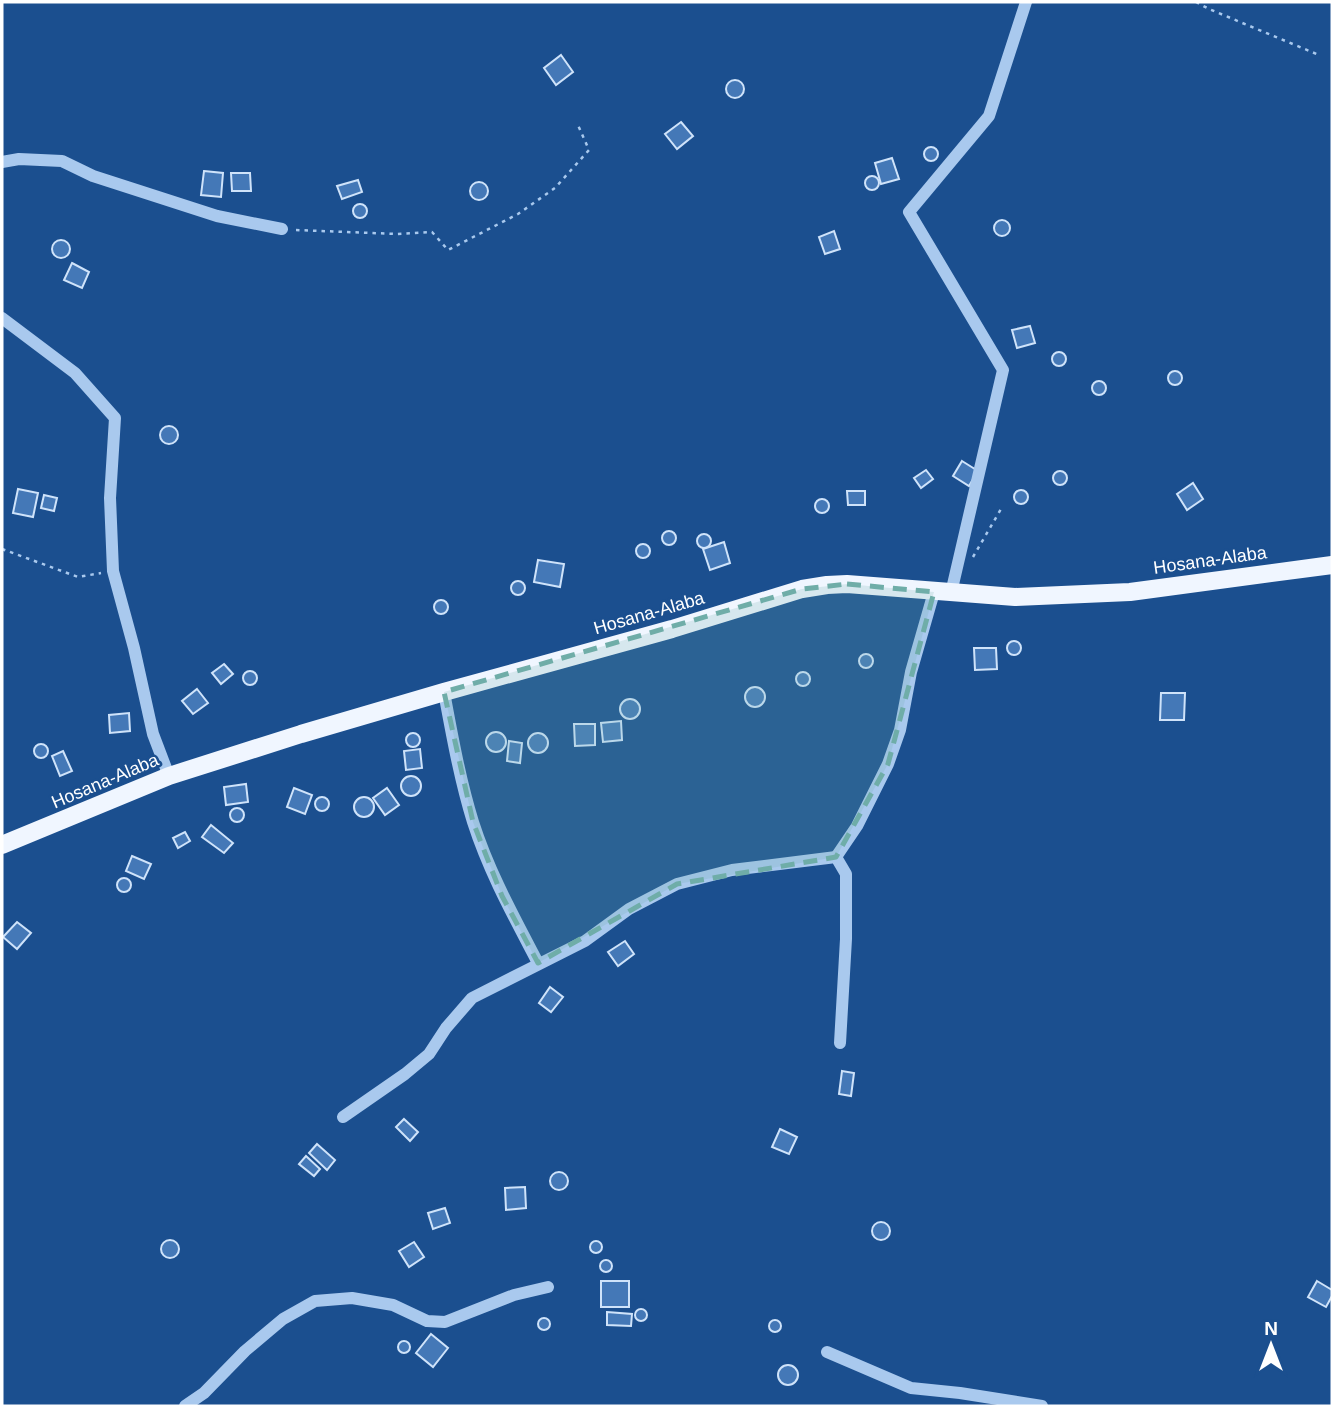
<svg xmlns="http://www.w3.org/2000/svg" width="1334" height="1408" font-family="Helvetica,sans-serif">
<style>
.building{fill:#4478b7;stroke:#cfe3fa;stroke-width:2}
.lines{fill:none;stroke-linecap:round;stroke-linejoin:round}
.path{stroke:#a9c9ee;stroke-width:2.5;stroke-dasharray:3.5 5;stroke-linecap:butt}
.minor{stroke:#a9c9ee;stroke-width:12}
.major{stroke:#f0f6ff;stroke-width:18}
.marked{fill:#6fada8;fill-opacity:0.2;stroke:#6fada8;stroke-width:5;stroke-dasharray:14 9;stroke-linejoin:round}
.labels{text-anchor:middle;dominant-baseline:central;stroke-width:5;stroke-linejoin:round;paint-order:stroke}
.street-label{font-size:18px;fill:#fff;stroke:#1b4f8f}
</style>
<rect width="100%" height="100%" fill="#1b4f8f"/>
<g class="building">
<polygon points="561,55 573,72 556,85 544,68"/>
<circle cx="735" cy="89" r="9"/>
<polygon points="681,122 693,136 677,149 665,134"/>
<circle cx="931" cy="154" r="7"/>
<polygon points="892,158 899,179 881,184 875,163"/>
<polygon points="204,171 223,173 221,197 201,195"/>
<polygon points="231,173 250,173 251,191 232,191"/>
<circle cx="872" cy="183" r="7"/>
<polygon points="358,180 362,192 342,199 337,186"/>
<circle cx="479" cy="191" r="9"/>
<circle cx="360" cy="211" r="7"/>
<circle cx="1002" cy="228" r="8"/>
<polygon points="834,231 840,249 825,254 819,237"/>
<circle cx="61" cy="249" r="9"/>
<polygon points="72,263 89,272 82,288 64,280"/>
<polygon points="1030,326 1035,343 1017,348 1012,330"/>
<circle cx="1059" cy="359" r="7"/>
<circle cx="1175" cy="378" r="7"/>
<circle cx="1099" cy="388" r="7"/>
<circle cx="169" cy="435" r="9"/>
<polygon points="962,461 978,471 969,486 953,476"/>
<polygon points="926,470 933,479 921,488 914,478"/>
<circle cx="1060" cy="478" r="7"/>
<polygon points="1193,483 1203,499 1187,510 1177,494"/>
<polygon points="18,489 38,493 33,517 13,513"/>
<circle cx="1021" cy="497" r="7"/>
<polygon points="847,491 865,491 865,505 848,505"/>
<polygon points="44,495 57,498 54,511 41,508"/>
<circle cx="822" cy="506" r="7"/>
<circle cx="669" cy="538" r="7"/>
<circle cx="704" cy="541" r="7"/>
<polygon points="724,542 730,563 710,570 703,549"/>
<circle cx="643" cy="551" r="7"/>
<polygon points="538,560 564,564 560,587 534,582"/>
<circle cx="518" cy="588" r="7"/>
<circle cx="441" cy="607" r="7"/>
<circle cx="1014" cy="648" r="7"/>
<polygon points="974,648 996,648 997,669 975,670"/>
<circle cx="866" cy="661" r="7"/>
<polygon points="224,664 233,674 221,684 212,673"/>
<circle cx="250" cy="678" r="7"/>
<circle cx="803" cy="679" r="7"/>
<circle cx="755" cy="697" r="10"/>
<polygon points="197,689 208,703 193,714 182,701"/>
<polygon points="1161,693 1185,693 1184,720 1160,720"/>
<circle cx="630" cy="709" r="10"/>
<polygon points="129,713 130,731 110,733 109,715"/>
<polygon points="621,721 622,740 603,742 601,723"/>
<polygon points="574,724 595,724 595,745 575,746"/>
<circle cx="496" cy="742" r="10"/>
<circle cx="538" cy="743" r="10"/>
<circle cx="413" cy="740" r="7"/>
<polygon points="509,741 522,743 520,763 507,761"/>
<circle cx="41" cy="751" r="7"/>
<polygon points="420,749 422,768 406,770 404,751"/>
<polygon points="63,751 72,771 60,776 52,756"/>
<circle cx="411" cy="786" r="10"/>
<polygon points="246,784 248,802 226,805 224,787"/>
<polygon points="294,788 312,795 305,814 287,807"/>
<polygon points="387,788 399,805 385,815 373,798"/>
<circle cx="364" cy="807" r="10"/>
<circle cx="322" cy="804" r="7"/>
<circle cx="237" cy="815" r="7"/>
<polygon points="211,825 233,843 224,853 202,837"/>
<polygon points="185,832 190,841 178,848 173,838"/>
<polygon points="132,856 151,864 144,879 126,871"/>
<circle cx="124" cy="885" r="7"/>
<polygon points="17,922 31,933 17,949 3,937"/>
<polygon points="625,941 634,954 618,966 608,952"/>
<polygon points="550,987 563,997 551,1012 539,1003"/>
<polygon points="842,1071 854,1073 851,1096 839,1094"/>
<polygon points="404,1119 418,1132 410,1141 396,1127"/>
<polygon points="780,1129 797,1137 789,1154 772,1147"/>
<polygon points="317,1144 335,1160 327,1170 309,1153"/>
<polygon points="306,1156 320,1169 314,1176 299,1164"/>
<circle cx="559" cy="1181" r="9"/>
<polygon points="525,1187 526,1208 506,1210 505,1188"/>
<polygon points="445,1208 450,1223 433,1229 428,1213"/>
<circle cx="881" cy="1231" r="9"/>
<circle cx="170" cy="1249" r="9"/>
<circle cx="596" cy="1247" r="6"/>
<polygon points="414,1242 424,1257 409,1267 399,1251"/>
<circle cx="606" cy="1266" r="6"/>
<rect x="601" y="1281" width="28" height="26"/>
<polygon points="1317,1281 1332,1290 1332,1296 1326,1307 1308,1297"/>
<circle cx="641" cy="1315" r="6"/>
<polygon points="607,1312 632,1314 631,1326 607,1325"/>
<circle cx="544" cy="1324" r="6"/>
<circle cx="775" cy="1326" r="6"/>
<polygon points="431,1334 448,1348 433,1367 416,1353"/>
<circle cx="404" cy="1347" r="6"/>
<circle cx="788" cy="1375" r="10"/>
</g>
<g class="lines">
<g class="path">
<polyline points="1196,2 1209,9 1319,55"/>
<polyline points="296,230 397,234 432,232 448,250 518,214 555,188 589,150 577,123"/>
<polyline points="2,549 78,577 101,573"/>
<polyline points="973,557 1001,509"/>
</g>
<g class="minor">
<polyline points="2,162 19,159 62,161 93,176 217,216 282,229"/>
<polyline points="2,318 75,373 115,418 110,498 113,571 134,648 153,734 169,776"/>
<polyline points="951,593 1003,370 909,212 989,116 1026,2"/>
<path d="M444,692C452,735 460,780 473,822C489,872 514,917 538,963"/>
<polyline points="836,857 857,826 888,764 900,730 911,672 934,592"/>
<polyline points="343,1117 405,1074 429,1054 446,1028 472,998 585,941 629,909 677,884 732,870 836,857 846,874 846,939 840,1043"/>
<polyline points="827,1352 911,1388 960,1393 1042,1406"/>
<polyline points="185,1406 204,1393 245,1351 283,1319 315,1301 352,1298 393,1305 427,1321 445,1322 514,1295 548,1287"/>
</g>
<polyline class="major" points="2,845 169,776 301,734 444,692 672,629 802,589 827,585 847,584 1015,597 1130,592 1332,565"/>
</g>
<path class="marked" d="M847,584L934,592L888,764L836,857L677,884L538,963L502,896L473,822L444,692L802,589Z"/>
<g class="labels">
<g class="street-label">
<text transform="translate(1210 560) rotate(-8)">Hosana-Alaba</text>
<text transform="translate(649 613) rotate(-16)">Hosana-Alaba</text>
<text transform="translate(105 781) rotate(-23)">Hosana-Alaba</text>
</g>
</g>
<rect width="1334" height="1408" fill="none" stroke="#ffffff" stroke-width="7"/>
<g transform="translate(1271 1345)" stroke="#1b4f8f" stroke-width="5" paint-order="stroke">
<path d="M0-5L12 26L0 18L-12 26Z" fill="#ffffff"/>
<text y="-10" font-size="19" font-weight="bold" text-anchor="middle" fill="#ffffff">N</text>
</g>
</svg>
